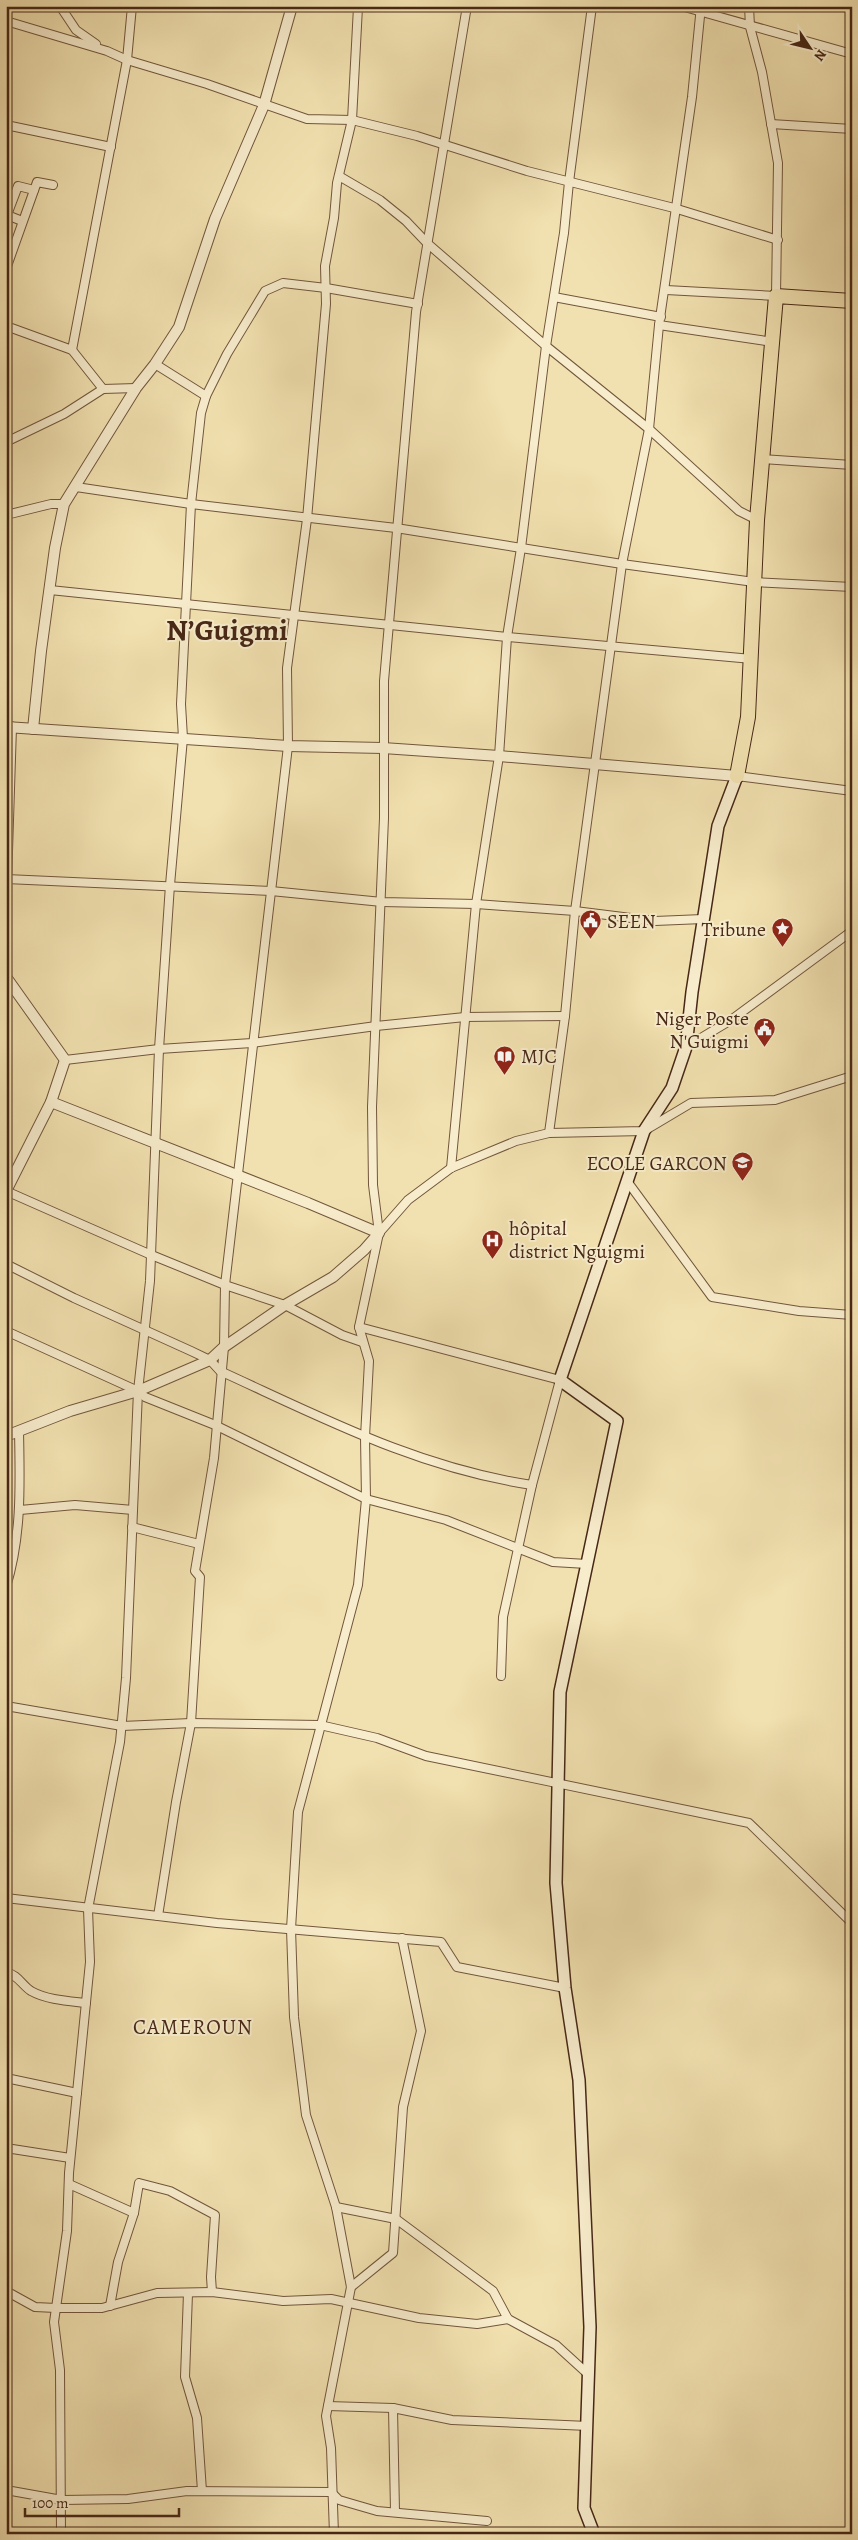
<svg xmlns="http://www.w3.org/2000/svg" width="858" height="2540" font-family="Alegreya,serif">
<style>
.lines{fill:none;stroke-linecap:round;stroke-linejoin:round}
.minor-casing{stroke:#72563c;stroke-width:10}
.tertiary-casing{stroke:#72563c;stroke-width:12}
.secondary-casing{stroke:#472816;stroke-width:14}
.trunk-casing{stroke:#472816;stroke-width:16}
.minor{stroke:#f7eccc;stroke-width:8}
.tertiary{stroke:#f7eccc;stroke-width:10}
.secondary{stroke:#f7eccc;stroke-width:11}
.trunk{stroke:#f2e1b0;stroke-width:14}
.labels{text-anchor:middle;dominant-baseline:central;stroke-width:4;stroke-linejoin:round;paint-order:stroke}
.poi-label{font-size:20px;fill:#472816;stroke:#f7eccc;text-anchor:start}
.neighbourhood-label{font-size:21px;letter-spacing:1px;fill:#472816;stroke:#f7eccc}
.town-label{font-size:30px;font-weight:bold;fill:#472816;stroke:#f7eccc}
</style>
<rect width="100%" height="100%" fill="#f2e1b0"/>
<filter id="stains"><feTurbulence type="fractalNoise" baseFrequency=".004" numOctaves="4"/><feColorMatrix values="0 0 0 0 .2 0 0 0 0 .09 0 0 0 0 .02 0 0 0 .5 -.17"/></filter>
<radialGradient id="worn" r=".72"><stop offset=".6" stop-color="#630" stop-opacity="0"/><stop offset="1" stop-color="#630" stop-opacity=".3"/></radialGradient>
<g class="lines">
<defs>
<g id="minor">
<polyline points="60,6 76,30 96,44"/>
<polyline points="681,6 852,54"/>
<polyline points="6,21 107,51 127,60 207,84 307,119 352,120 417,136 527,171 674,208 778,240"/>
<polyline points="771,124 852,129"/>
<polyline points="6,125 111,147"/>
<polyline points="339,176 380,200 406,221 427,243 546,346 649,429 739,511 757,520"/>
<polyline points="22,221 7,215 18,186 34,190"/>
<polyline points="6,269 37,182 53,185"/>
<polyline points="666,290 776,296 778,163 762,72 750,27 749,6"/>
<polyline points="554,297 661,317"/>
<polyline points="659,325 773,342"/>
<polyline points="6,326 72,350 103,389 136,388"/>
<polyline points="72,350 127,60 132,6"/>
<polyline points="155,364 206,396"/>
<polyline points="6,442 64,414 103,389"/>
<polyline points="761,459 852,465"/>
<polyline points="76,487 191,504 396,528 622,564 754,582 852,587"/>
<polyline points="6,515 51,504 64,504"/>
<polyline points="50,590 507,637 752,659"/>
<polyline points="737,776 852,791"/>
<polyline points="6,879 271,891 382,902 476,904 575,911 655,921 703,919"/>
<polyline points="686,1047 731,1020 852,931"/>
<polyline points="65,1060 159,1049 252,1043 376,1026 465,1017 565,1016"/>
<polyline points="549,1133 565,1016 575,911 622,564 649,429 659,325 692,97 701,6"/>
<polyline points="451,1168 476,904 499,756 507,637 521,548 546,346 564,233 569,182 592,6"/>
<polyline points="627,1181 712,1297 799,1311 852,1315"/>
<polyline points="6,1191 149,1254 225,1285 285,1305 342,1335 362,1342"/>
<polyline points="379,1233 408,1200 451,1168 516,1141 549,1133 644,1131 691,1103 775,1100 852,1076"/>
<path d="M6,1264L74,1298L191,1351L210,1360L220,1371C323,1418 418,1468 532,1485"/>
<polyline points="359,1327 560,1380 532,1485 503,1617 501,1676"/>
<polyline points="6,1331 138,1391 145,1397 215,1425 366,1499 446,1520 553,1562 587,1564"/>
<polyline points="20,1510 75,1505 133,1510"/>
<polyline points="132,1527 199,1544"/>
<path d="M6,1587C22,1536 20,1483 19,1431"/>
<polyline points="6,1706 122,1726 191,1723 320,1725 377,1738 426,1756 749,1823 852,1923"/>
<polyline points="6,1898 217,1923 441,1942 457,1967 565,1988"/>
<polyline points="158,1916 176,1802 191,1723 200,1577 195,1571 214,1458 224,1347 225,1285 288,746 287,668 307,519 326,304 325,266 334,218 337,183 352,120 358,7"/>
<path d="M6,1972C18,1975 22,1985 31,1991C47,2000 68,2001 86,2003"/>
<polyline points="6,2078 77,2093"/>
<polyline points="6,2148 70,2158"/>
<polyline points="69,2184 134,2213"/>
<polyline points="336,2207 396,2219 493,2291 508,2319 556,2345 589,2375"/>
<polyline points="351,2287 393,2253 403,2107 421,2031 402,1938"/>
<polyline points="6,2291 35,2307 56,2308 102,2308 157,2293 212,2292 283,2301 331,2299 419,2318 477,2324 508,2319"/>
<polyline points="188,2293 185,2377 197,2418 202,2491"/>
<polyline points="110,2306 118,2262 134,2213 139,2183 170,2191 215,2215 211,2277 212,2292"/>
<polyline points="328,2406 393,2408 452,2420 588,2426"/>
<polyline points="393,2408 395,2512"/>
<polyline points="6,2490 62,2500 128,2499 187,2491 331,2492 339,2500 377,2511 487,2521"/>
<polyline points="61,2534 60,2370 54,2322 67,2231 69,2173 90,1962 88,1909 120,1742 126,1678 138,1391 150,1281 159,1049 170,885 183,738 181,704 191,504 201,413 206,396 227,354 265,291 283,283 326,288 418,304"/>
<polyline points="334,2534 331,2448 326,2416 351,2287 336,2207 306,2115 294,2017 291,1929 298,1812 358,1585 366,1499 365,1437 369,1361 359,1327 379,1233 373,1185 372,1107 384,818 384,681 416,312 467,6"/>
</g>
<g id="tertiary">
<polyline points="6,727 288,746 383,748 499,756 737,776"/>
<polyline points="33,729 41,651 55,548 64,504 136,388 155,364 179,327 215,219 264,105 292,6"/>
<polyline points="6,882 11,727"/>
<polyline points="6,977 65,1060 51,1102 6,1191"/>
<polyline points="6,1436 70,1411 138,1391 210,1360 224,1347 285,1305 333,1277 364,1250 379,1233 308,1203 51,1102"/>
</g>
<polyline id="secondary" points="594,2534 584,2508 590,2327 579,2080 565,1988 556,1883 560,1692 617,1421 560,1380 644,1131 672,1088 686,1047 692,992 718,826 737,776"/>
<polyline id="trunk" points="737,776 748,717 757,520 776,296 852,301"/>
</defs>
<use href="#minor" class="minor-casing"/>
<use href="#tertiary" class="tertiary-casing"/>
<use href="#secondary" class="secondary-casing"/>
<use href="#trunk" class="trunk-casing"/>
<use href="#minor" class="minor"/>
<use href="#tertiary" class="tertiary"/>
<use href="#secondary" class="secondary"/>
<use href="#trunk" class="trunk"/>
</g>
<defs>
<symbol id="civic-pin" viewBox="-11 -11 22 30"><path d="M0 17L-7.5 6A9.5 9.5 0 1 1 7.5 6Z" fill="#8f2418" stroke="#f7eccc"/><path d="M-.6-6.5H3V-4.5H.6V-3L4-1V1h2V6H-6V1h2V-1L-.6-3ZM-1.2 2.5V6h2.4V2.5Z" fill="#fff"/></symbol>
<symbol id="sight-pin" viewBox="-11 -11 22 30"><path d="M0 17L-7.5 6A9.5 9.5 0 1 1 7.5 6Z" fill="#8f2418" stroke="#f7eccc"/><path d="M0-6L1.8-2.2L6-1.7L2.9 1.2L3.7 5.4L0 3.3L-3.7 5.4L-2.9 1.2L-6-1.7L-1.8-2.2Z" fill="#fff"/></symbol>
<symbol id="library-pin" viewBox="-11 -11 22 30"><path d="M0 17L-7.5 6A9.5 9.5 0 1 1 7.5 6Z" fill="#8f2418" stroke="#f7eccc"/><path d="M-6-4Q-3-5.5-.7-3.5V5Q-3 3-6 4ZM6-4Q3-5.5 .7-3.5V5Q3 3 6 4Z" fill="#fff"/></symbol>
<symbol id="school-pin" viewBox="-11 -11 22 30"><path d="M0 17L-7.5 6A9.5 9.5 0 1 1 7.5 6Z" fill="#8f2418" stroke="#f7eccc"/><path d="M0-5L7-2L0 1L-7-2ZM-4 1L0 2.5L4 1V4Q0 6-4 4Z" fill="#fff"/></symbol>
<symbol id="hospital-pin" viewBox="-11 -11 22 30"><path d="M0 17L-7.5 6A9.5 9.5 0 1 1 7.5 6Z" fill="#8f2418" stroke="#f7eccc"/><path d="M-5-5h3v3.5h4V-5h3V5h-3V1.5h-4V5h-3Z" fill="#fff"/></symbol>
</defs>
<g fill-rule="evenodd">
<use href="#civic-pin" x="578" y="908" width="25" height="34"/>
<use href="#sight-pin" x="770" y="916" width="25" height="34"/>
<use href="#civic-pin" x="752" y="1016" width="25" height="34"/>
<use href="#library-pin" x="492" y="1044" width="25" height="34"/>
<use href="#school-pin" x="730" y="1150" width="25" height="34"/>
<use href="#hospital-pin" x="480" y="1228" width="25" height="34"/>
</g>
<g class="labels">
<g class="poi-label">
<text x="607" y="921">SEEN</text>
<text x="766" y="929" text-anchor="end">Tribune</text>
<text x="749" y="1018" text-anchor="end">Niger Poste<tspan x="749" dy="23">N'Guigmi</tspan></text>
<text x="521" y="1056">MJC</text>
<text x="727" y="1163" text-anchor="end">ECOLE GARCON</text>
<text x="509" y="1228">hôpital<tspan x="509" dy="23">district Nguigmi</tspan></text>
</g>
<g class="neighbourhood-label">
<text x="193" y="2027">CAMEROUN</text>
</g>
<g class="town-label">
<text x="227" y="630">N’Guigmi</text>
</g>
</g>
<rect width="858" height="2540" fill="none" stroke="#f2e1b0" stroke-width="25"/>
<rect x="8" y="8" width="843" height="2525" fill="none" stroke="#472816" stroke-width="2.5"/>
<rect x="12" y="12" width="833" height="2515" fill="none" stroke="#472816"/>
<g transform="translate(810 48) rotate(125)" stroke="#f7eccc" stroke-width="4" paint-order="stroke">
<path d="M0-4L9 19L0 12L-9 19Z" fill="#472816"/>
<text y="-8" font-size="14" font-weight="bold" text-anchor="middle" fill="#472816">N</text>
</g>
<path d="M25 2508v8h154v-8" fill="none" stroke="#472816" stroke-width="2.5"/>
<text x="32" y="2508" font-size="15" fill="#472816" stroke="#f7eccc" stroke-width="4" paint-order="stroke">100 m</text>
<rect width="100%" height="100%" filter="url(#stains)"/>
<rect width="100%" height="100%" fill="url(#worn)"/>
</svg>
